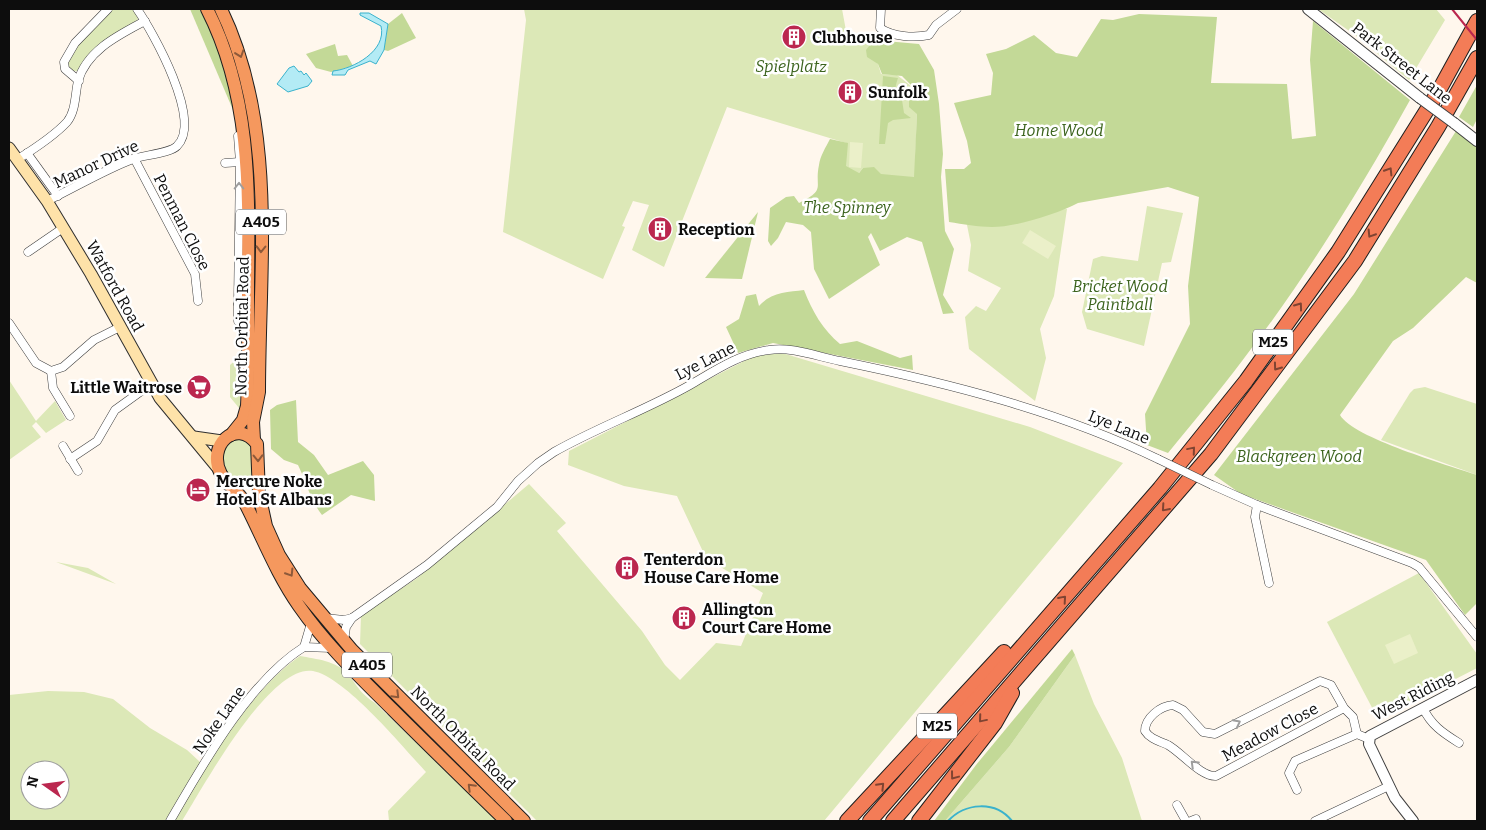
<svg xmlns="http://www.w3.org/2000/svg" width="1486" height="830" font-family="Bitter,serif">
<style>
.green{fill:#dce8b7;fill-rule:evenodd}
.forest{fill:#c3d997}
.pitch{fill:#ebf0c9}
.water{fill:#b3ebf5;stroke:#3ab2cc}
.lines{fill:none;stroke-linecap:round;stroke-linejoin:round}
.stream{stroke:#3ab2cc;stroke-width:2}
.minor-casing{stroke:#404040;stroke-width:9}
.tertiary-casing{stroke:#404040;stroke-width:12}
.secondary-casing{stroke:#2f2f2f;stroke-width:13}
.trunk-casing{stroke:#1e1e1e;stroke-width:14}
.motorway-casing{stroke:#1e1e1e;stroke-width:16}
.minor{stroke:#fff;stroke-width:8}
.tertiary{stroke:#fff;stroke-width:10}
.secondary{stroke:#fee2a9;stroke-width:11}
.trunk{stroke:#f5985e;stroke-width:12}
.motorway{stroke:#f37c57;stroke-width:14}
.rail{stroke:#bb274f;stroke-width:2}
.minor-bridge-casing{stroke:#404040;stroke-width:9;stroke-linecap:butt}
.tertiary-bridge-casing{stroke:#404040;stroke-width:12;stroke-linecap:butt}
.minor-bridge{stroke:#fff;stroke-width:8}
.tertiary-bridge{stroke:#fff;stroke-width:10}
.oneway{stroke:#8d593a}
.oneway2{stroke:#804432}
.oneway3{stroke:#9e9e9e}
.labels{text-anchor:middle;dominant-baseline:central;stroke-width:5;stroke-linejoin:round;paint-order:stroke}
.shield{fill:#fff;stroke:#565656;stroke-width:1}
.shield-label{font-size:15px;font-weight:bold;fill:#0d0d0d}
.poi-label{font-size:16px;font-weight:bold;fill:#0d0d0d;stroke:#fff;text-anchor:start}
.street-label{font-size:16px;fill:#0d0d0d;stroke:#fff}
.park-label{font-size:16px;font-style:italic;fill:#3c641e;stroke:#fff}
</style>
<rect width="100%" height="100%" fill="#fff7ed"/>
<g class="green">
<polygon points="111,9 134,9 138,19 79,71 71,71 66,63 70,54"/>
<polygon points="524,9 842,9 847,36 874,40 869,53 878,64 881,74 897,75 915,89 909,100 917,113 915,167 916,181 880,175 863,168 857,175 844,168 846,143 727,107 664,267 632,250 649,205 633,201 622,226 625,227 603,279 503,232 526,20"/>
<polygon points="1318,9 1436,9 1445,20 1409,80 1355,35"/>
<polygon points="1147,206 1183,213 1171,262 1162,263 1144,346 1087,329 1082,312 1093,259 1102,256 1138,261"/>
<polygon points="1067,209 1054,296 1040,329 1046,358 1035,401 969,349 965,317 976,306 986,311 1001,288 968,271 971,245 965,215"/>
<polygon points="782,353 1030,427 1123,463 824,821 537,821 360,644 361,615 416,579 529,484 566,523 557,531 642,631 665,665 680,680 716,643 741,646 763,593 706,558 677,496 624,486 568,465 569,451 754,356"/>
<polygon points="241,355 240,407 239,408 230,397 230,365"/>
<polygon points="9,380 36,421 55,401 66,420 46,433 36,422 32,426 41,437 9,460"/>
<polygon points="1425,387 1477,404 1477,475 1381,440 1410,393 1414,389"/>
<path d="M242,439L252,446C252,459 258,493 233,484C226,470 217,456 229,441Z"/>
<polygon points="56,562 88,568 116,584"/>
<polygon points="1419,573 1477,654 1477,668 1378,719 1327,622"/>
<polygon points="1075,655 1094,704 1122,758 1142,821 945,821 1009,747"/>
<path d="M300,656C316,659 337,661 348,674C359,688 359,692 375,703L497,821H389L388,811L426,772C402,746 345,677 313,671C270,663 202,789 182,821H173C203,770 251,689 300,656Z"/>
<path d="M48,691L84,692L113,699L150,728L187,750L200,762L165,821H9V695ZM30,770H60V800H30Z"/>
</g>
<g class="forest">
<path d="M190,9H200C217,43 229,79 236,117Z"/>
<polygon points="402,13 416,38 388,51 384,50 388,24"/>
<path d="M1139,14L1217,17L1211,83L1287,84L1292,139L1316,136L1310,60L1313,21L1410,100C1360,190 1305,279 1242,361C1219,392 1193,422 1168,453L1147,445L1145,414L1190,324L1188,286L1199,197L1168,187L1078,203C1057,214 1016,227 992,227C978,227 963,224 949,222L945,169H964L971,163L967,141L954,103L991,95L993,73L986,54L1006,49L1034,35L1056,53L1077,57L1101,19L1113,20Z"/>
<path d="M874,40L919,44L934,70L939,104L943,154L941,177L945,231L954,249L943,295L954,313L943,314L922,242L907,237L880,251L871,233L868,237L880,265L829,299L814,269L811,232L803,225L786,222L778,238L771,246L768,241L770,208L786,197L794,196L799,203C827,189 814,188 819,165C820,156 826,147 830,139L848,143L846,166L859,173L863,168L874,167L881,174L914,177L917,114L909,107V100L915,89L902,76L882,74L878,64L867,57L866,50Z"/>
<polygon points="335,44 338,56 347,55 353,66 331,72 316,68 306,54"/>
<path d="M883,76L898,78C895,87 893,94 902,100L904,113L911,118L893,120L888,123L885,144H879Z"/>
<polygon points="1477,85 1477,119 1473,127 1459,117"/>
<path d="M1456,131L1477,146V283L1466,277L1413,328L1393,341L1340,415C1353,438 1448,465 1477,475V603L1465,615L1426,560L1241,494L1214,475L1354,294Z"/>
<polygon points="758,212 742,279 705,278"/>
<path d="M804,290C812,311 823,330 840,344L857,341L900,358L912,355L913,370L773,343L738,353L726,327L739,319L746,296L756,294L759,306C771,292 788,292 804,290Z"/>
<path d="M296,400L298,442L314,455L328,475L363,461L374,475L375,501L351,495L322,515C310,500 306,481 298,465L284,460L271,449L270,410L277,405Z"/>
<polygon points="1072,649 1075,655 1009,747 945,821 934,821 976,765"/>
</g>
<g class="pitch">
<polygon points="850,142 863,143 861,168 849,167"/>
<polygon points="1030,230 1056,246 1048,259 1022,243"/>
<polygon points="1410,634 1418,653 1394,664 1385,645"/>
</g>
<g class="water">
<path d="M360,13H369L388,24L384,50L376,64L370,61L348,70L345,75H332L333,71C353,69 387,51 381,26L360,15Z"/>
<polygon points="294,66 299,72 301,71 304,75 306,73 312,81 308,86 288,92 277,84 289,68"/>
</g>
<g class="lines">
<path class="stream" d="M948,821C965,803 995,800 1012,821"/>
<defs>
<g id="minor">
<path d="M881,9L880,28C893,37 914,38 929,35L936,25L957,9"/>
<polyline points="79,81 65,69 64,62 75,43 108,9"/>
<polyline points="238,136 240,162 238,304 241,304 246,313"/>
<polyline points="27,153 58,196"/>
<polyline points="134,158 195,274 198,301"/>
<path d="M18,159C34,149 54,136 67,122C76,111 75,94 78,81C87,50 119,35 145,21"/>
<polyline points="225,163 240,162"/>
<path d="M47,201C76,187 104,170 133,159C144,155 171,153 177,146C203,121 153,32 137,9"/>
<polyline points="28,252 63,228"/>
<polyline points="238,321 238,304"/>
<polyline points="9,323 36,363 51,371 63,367 94,340 120,327"/>
<polyline points="51,371 53,388 70,416"/>
<polyline points="63,446 78,471"/>
<polyline points="70,459 97,441 115,410 151,384"/>
<polyline points="1212,485 1257,505 1412,563 1419,567 1477,637"/>
<polyline points="1257,505 1255,517 1269,583"/>
<path d="M325,618L344,620L352,618L427,565L497,507L518,481L538,463L554,452C598,427 646,410 690,385C716,370 739,354 769,350C791,346 819,357 840,361C948,383 1059,411 1158,459"/>
<polyline points="344,641 346,627 352,618"/>
<polyline points="304,647 311,623"/>
<path d="M1344,708L1216,776C1201,777 1182,753 1168,745C1159,741 1150,739 1145,731C1145,718 1160,706 1173,705L1183,710L1203,732L1215,734L1320,681L1331,685L1344,708L1353,717L1357,734"/>
<path d="M1423,708C1431,725 1443,733 1459,743"/>
<polyline points="1297,790 1289,773 1295,761 1357,734 1369,739"/>
<polyline points="1177,805 1186,821"/>
<path d="M170,821C202,766 249,681 304,647L331,648"/>
<polyline points="1191,821 1196,819"/>
<polyline points="1315,821 1389,786"/>
</g>
<g id="tertiary">
<polyline points="1308,9 1420,98"/>
<polyline points="1454,123 1477,141"/>
<polyline points="1413,821 1395,798 1369,744 1370,736 1477,680"/>
</g>
<g id="secondary">
<polyline points="9,148 47,201 91,274 160,398 217,467"/>
<polyline points="194,437 222,441"/>
</g>
<g id="trunk">
<path d="M207,9C251,95 249,189 248,284C248,325 249,365 247,406L243,420L231,435"/>
<path d="M221,9C278,127 259,265 259,392L253,422L254,440"/>
<path d="M506,821C468,784 430,747 393,710C360,677 326,645 299,606C276,573 263,538 245,503C239,491 227,486 221,474C206,446 236,417 257,444L259,494L266,526L279,555L300,588L352,650L524,821"/>
</g>
<g id="motorway">
<polyline points="847,821 1004,652"/>
<polyline points="870,821 1160,488 1246,381 1338,252 1437,94 1477,21"/>
<polyline points="893,821 1211,454 1355,261 1438,127 1477,58"/>
<polyline points="919,821 995,723 1012,693"/>
</g>
</defs>
<use href="#minor" class="minor-casing"/>
<use href="#tertiary" class="tertiary-casing"/>
<use href="#secondary" class="secondary-casing"/>
<use href="#trunk" class="trunk-casing"/>
<use href="#motorway" class="motorway-casing"/>
<use href="#minor" class="minor"/>
<use href="#tertiary" class="tertiary"/>
<use href="#secondary" class="secondary"/>
<use href="#trunk" class="trunk"/>
<use href="#motorway" class="motorway"/>
<polyline class="rail" points="1452,9 1477,40"/>
<defs>
<polyline id="minor-bridge" points="1158,459 1212,485"/>
<polyline id="tertiary-bridge" points="1420,98 1454,123"/>
</defs>
<use href="#minor-bridge" class="minor-bridge-casing"/>
<use href="#tertiary-bridge" class="tertiary-bridge-casing"/>
<use href="#minor-bridge" class="minor-bridge"/>
<use href="#tertiary-bridge" class="tertiary-bridge"/>
</g>
<defs><path id="oneway-chevron" d="M-2-3.5L2.5 0L-2 3.5" fill="none" stroke-width="1.6" stroke-linecap="round" stroke-linejoin="round" transform="scale(1.25)"/></defs>
<g class="oneway">
<use href="#oneway-chevron" transform="translate(240 54) rotate(71)"/>
<use href="#oneway-chevron" transform="translate(261 249) rotate(91)"/>
<use href="#oneway-chevron" transform="translate(258 458) rotate(89)"/>
<use href="#oneway-chevron" transform="translate(290 573) rotate(58)"/>
<use href="#oneway-chevron" transform="translate(396 695) rotate(45)"/>
<use href="#oneway-chevron" transform="translate(471 787) rotate(-135)"/>
</g>
<g class="oneway2">
<use href="#oneway-chevron" transform="translate(1389 171) rotate(-58)"/>
<use href="#oneway-chevron" transform="translate(1371 234) rotate(122)"/>
<use href="#oneway-chevron" transform="translate(1299 306) rotate(-54)"/>
<use href="#oneway-chevron" transform="translate(1277 367) rotate(126)"/>
<use href="#oneway-chevron" transform="translate(1192 450) rotate(-50)"/>
<use href="#oneway-chevron" transform="translate(1165 508) rotate(131)"/>
<use href="#oneway-chevron" transform="translate(1063 599) rotate(-49)"/>
<use href="#oneway-chevron" transform="translate(982 719) rotate(130)"/>
<use href="#oneway-chevron" transform="translate(954 776) rotate(127)"/>
<use href="#oneway-chevron" transform="translate(881 786) rotate(-46)"/>
</g>
<g class="oneway3">
<use href="#oneway-chevron" transform="translate(239 186) rotate(-90)"/>
<use href="#oneway-chevron" transform="translate(1237 723) rotate(-27)"/>
<use href="#oneway-chevron" transform="translate(1194 764) rotate(-136)"/>
</g>
<defs>
<symbol id="building-disc" viewBox="-11 -11 22 22"><circle r="9.5" fill="#bb274f" stroke="#fff"/><path d="M-4-6H4V6H1V3H-1V6H-4ZM-2.5-4.3h1.7v1.8h-1.7ZM.8-4.3h1.7v1.8H.8ZM-2.5-1h1.7V.8h-1.7ZM.8-1h1.7V.8H.8Z" fill="#fff"/></symbol>
<symbol id="supermarket-disc" viewBox="-11 -11 22 22"><circle r="9.5" fill="#bb274f" stroke="#fff"/><path d="M-6-5.5h2.5l.6 2H6L4.5 2H-2.5L-4.4-4H-6ZM-1.5 3.2a1.3 1.3 0 1 0 .1 0ZM3 3.2a1.3 1.3 0 1 0 .1 0Z" fill="#fff"/></symbol>
<symbol id="hotel-disc" viewBox="-11 -11 22 22"><circle r="9.5" fill="#bb274f" stroke="#fff"/><path d="M-6-4.5h1.5V1H6V5H4.5V3h-9V5H-6ZM-4 0a1.8 1.8 0 1 1 3.6 0ZM.5 0V-2.5h3Q6-2.5 6 0Z" fill="#fff"/></symbol>
</defs>
<g fill-rule="evenodd">
<use href="#building-disc" x="780" y="23" width="28" height="28"/>
<use href="#building-disc" x="836" y="78" width="28" height="28"/>
<use href="#building-disc" x="646" y="215" width="28" height="28"/>
<use href="#supermarket-disc" x="185" y="373" width="28" height="28"/>
<use href="#hotel-disc" x="184" y="476" width="28" height="28"/>
<use href="#building-disc" x="613" y="554" width="28" height="28"/>
<use href="#building-disc" x="670" y="604" width="28" height="28"/>
</g>
<g class="labels">
<g class="shield">
<rect x="236" y="209.5" width="50" height="25" rx="4"/>
<rect x="1253" y="329.5" width="40" height="25" rx="4"/>
<rect x="342" y="652.5" width="50" height="25" rx="4"/>
<rect x="917" y="713.5" width="40" height="25" rx="4"/>
</g>
<g class="shield-label">
<text x="261" y="222">A405</text>
<text x="1273" y="342">M25</text>
<text x="367" y="665">A405</text>
<text x="937" y="726">M25</text>
</g>
<g class="poi-label">
<text x="812" y="37">Clubhouse</text>
<text x="868" y="92">Sunfolk</text>
<text x="678" y="229">Reception</text>
<text x="182" y="387" text-anchor="end">Little Waitrose</text>
<text x="216" y="481">Mercure Noke<tspan x="216" dy="18">Hotel St Albans</tspan></text>
<text x="644" y="559">Tenterdon<tspan x="644" dy="18">House Care Home</tspan></text>
<text x="702" y="609">Allington<tspan x="702" dy="18">Court Care Home</tspan></text>
</g>
<g class="street-label">
<text transform="translate(1402 63) rotate(38)">Park Street Lane</text>
<text transform="translate(96 164) rotate(-25)">Manor Drive</text>
<text transform="translate(182 222) rotate(63)">Penman Close</text>
<text transform="translate(115 286) rotate(61)">Watford Road</text>
<text transform="translate(242 326) rotate(-89)">North Orbital Road</text>
<text transform="translate(705 361) rotate(-27)">Lye Lane</text>
<text transform="translate(1119 427) rotate(22)">Lye Lane</text>
<text transform="translate(1413 696) rotate(-27)">West Riding</text>
<text transform="translate(219 720) rotate(-55)">Noke Lane</text>
<text transform="translate(1270 732) rotate(-28)">Meadow Close</text>
<text transform="translate(463 738) rotate(45)">North Orbital Road</text>
</g>
<g class="park-label">
<text x="791" y="66">Spielplatz</text>
<text x="1059" y="130">Home Wood</text>
<text x="847" y="207">The Spinney</text>
<text x="1120" y="286">Bricket Wood<tspan x="1120" dy="18">Paintball</tspan></text>
<text x="1299" y="456">Blackgreen Wood</text>
</g>
</g>
<rect width="1486" height="830" fill="none" stroke="#0d0d0d" stroke-width="20"/>
<g transform="translate(45 785) rotate(284)"><circle r="24" fill="#ffffff" stroke="#9e9e9e"/>
<path d="M0-4L9 19L0 12L-9 19Z" fill="#bb274f"/>
<text y="-8" font-size="14" font-weight="bold" text-anchor="middle" fill="#0d0d0d">N</text>
</g>
</svg>
